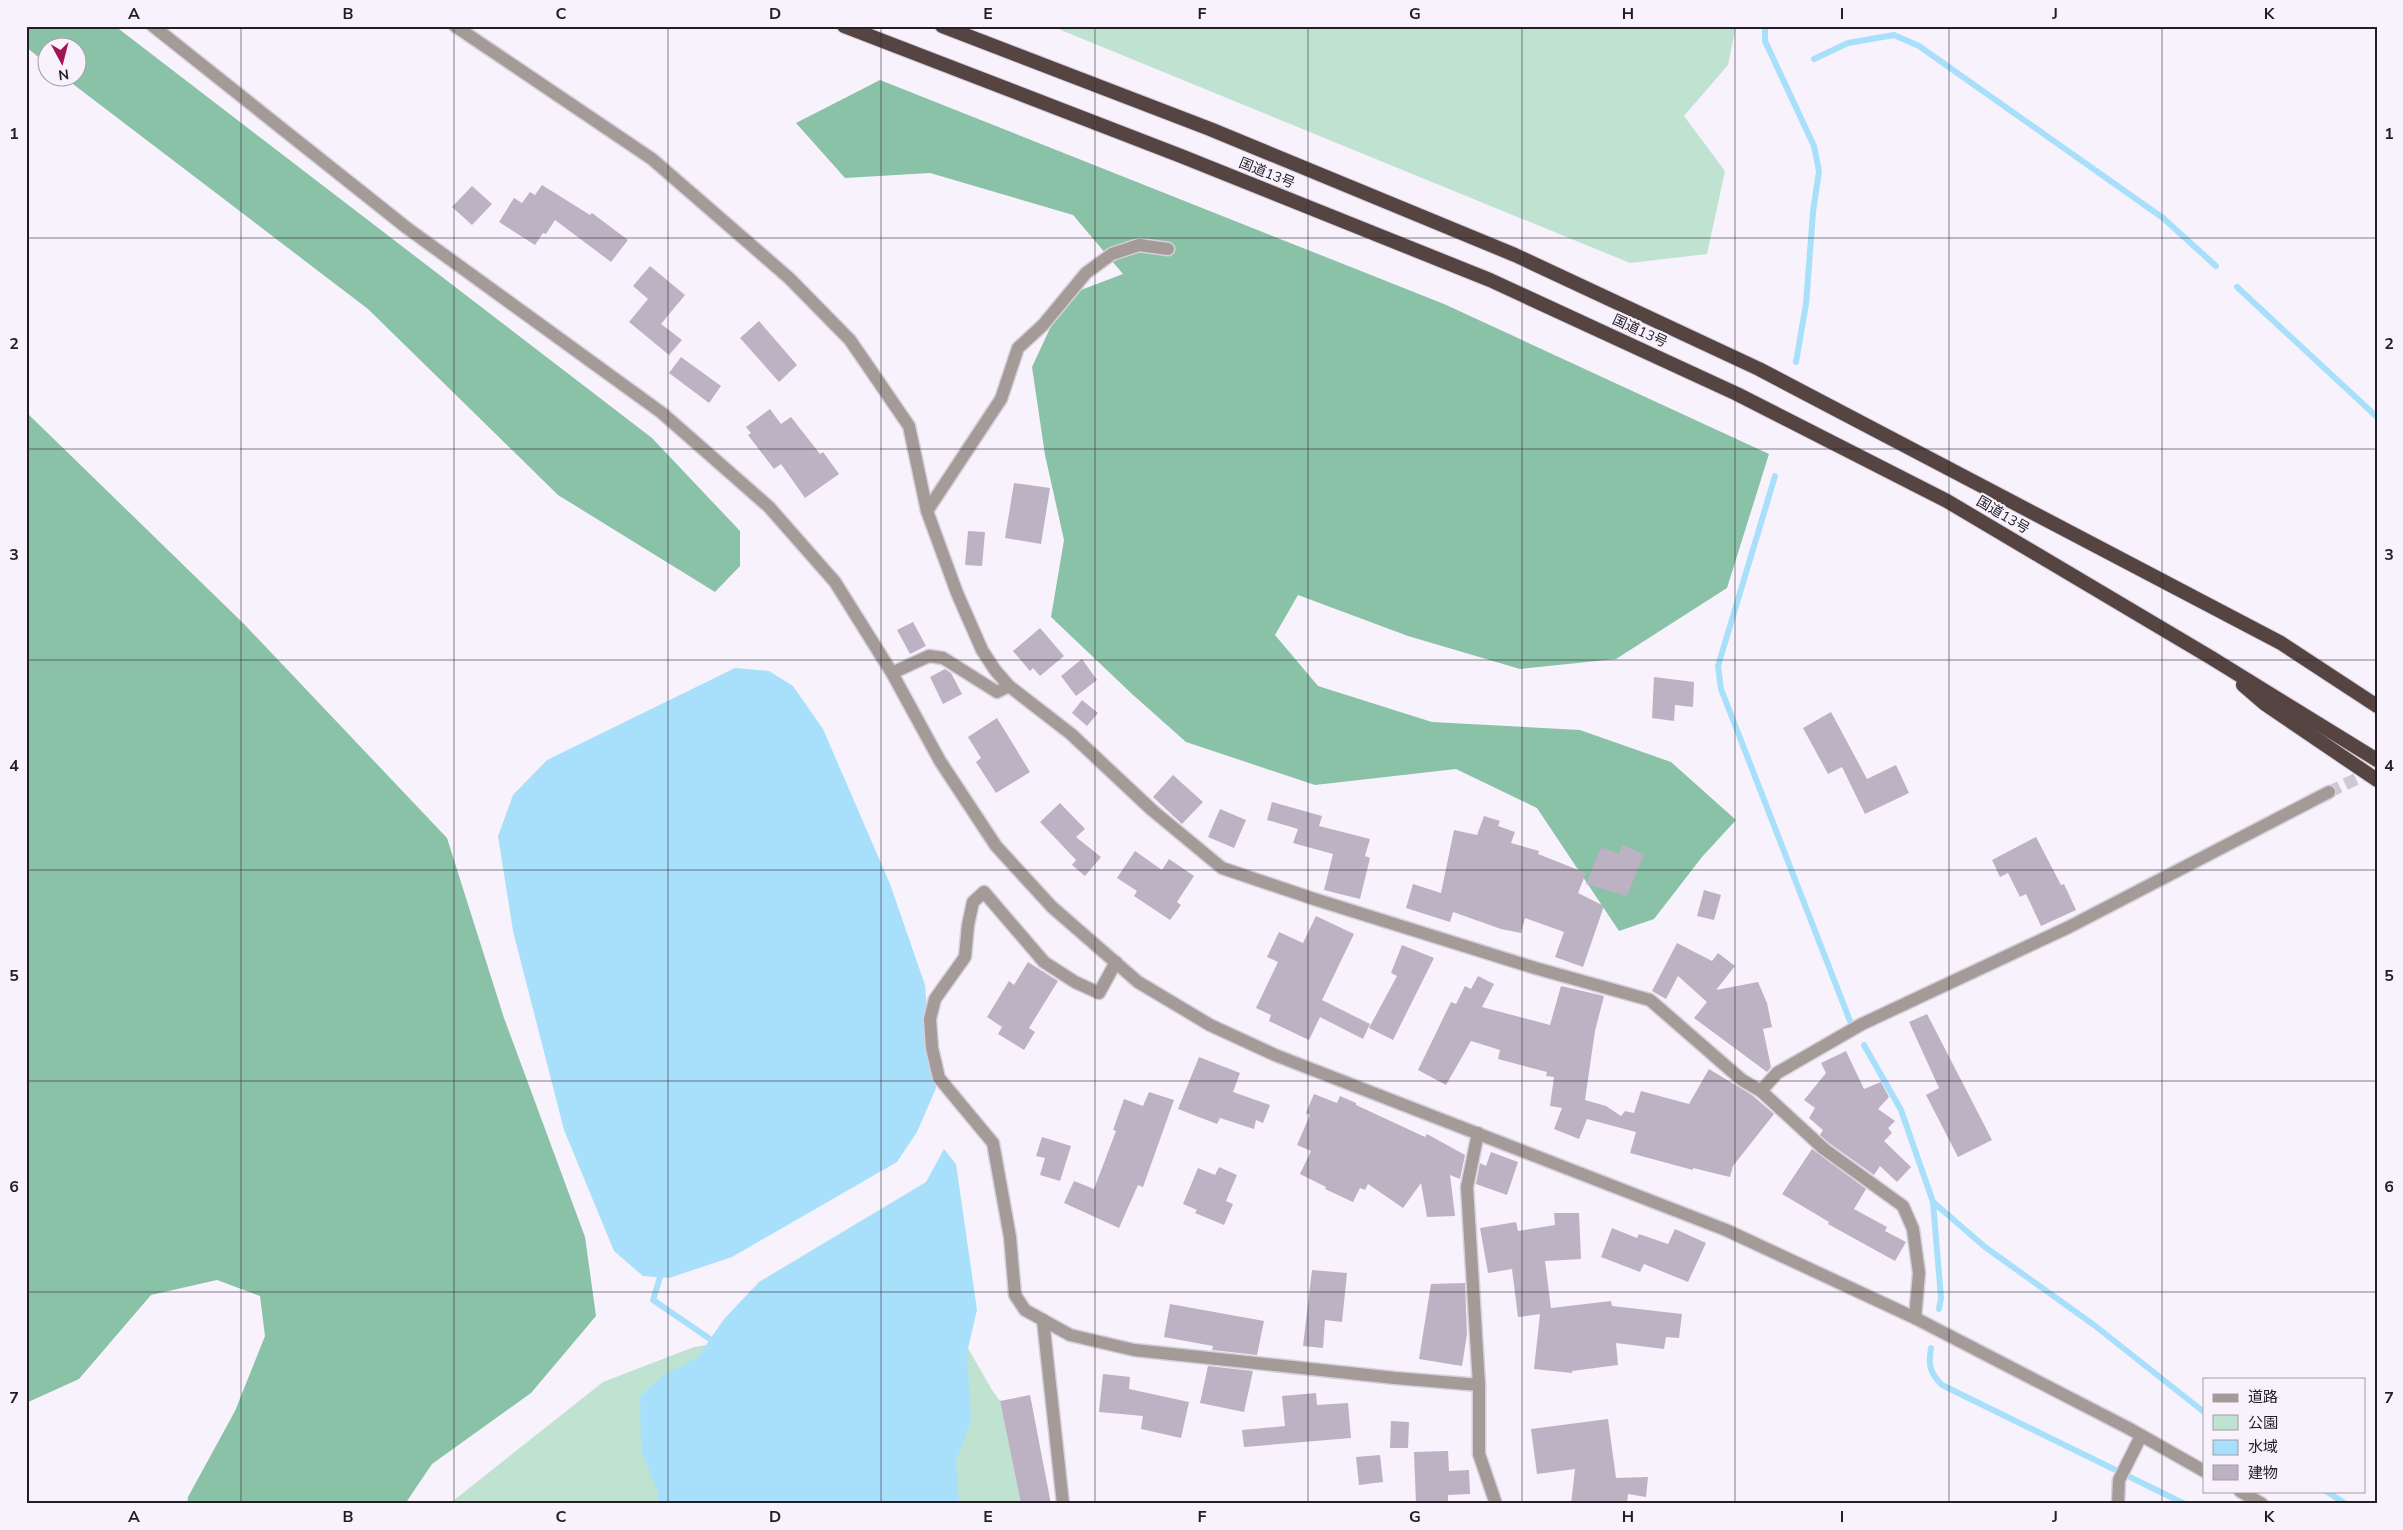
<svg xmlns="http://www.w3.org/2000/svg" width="2403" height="1530" font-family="'Nunito Sans','Noto Sans JP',sans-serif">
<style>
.green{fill:#c0e2d1}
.forest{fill:#8ac2a8}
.water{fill:#a8e0fb}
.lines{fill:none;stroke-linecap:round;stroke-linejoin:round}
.stream{stroke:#a8e0fb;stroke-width:6}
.building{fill:#bcb2c3}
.minor-tunnel{stroke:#cdc8d2;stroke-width:12;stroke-dasharray:12 6;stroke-linecap:butt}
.minor-casing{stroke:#d6d0da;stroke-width:15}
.tertiary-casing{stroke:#d6d0da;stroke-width:15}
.trunk-casing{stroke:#d6d0da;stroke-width:16}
.minor{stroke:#a49a98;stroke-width:12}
.tertiary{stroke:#a49a98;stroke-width:12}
.trunk{stroke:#564442;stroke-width:14}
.grid{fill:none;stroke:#221e24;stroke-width:1;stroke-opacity:0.55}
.labels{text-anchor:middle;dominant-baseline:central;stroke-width:4.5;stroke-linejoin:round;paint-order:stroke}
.street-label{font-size:14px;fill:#221e24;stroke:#f8f2fd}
.neatline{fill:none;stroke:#221e24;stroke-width:2}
.grid-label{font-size:16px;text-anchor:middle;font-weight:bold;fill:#221e24}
</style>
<rect width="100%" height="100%" fill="#f8f2fd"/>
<g class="green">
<polygon points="1051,26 1736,26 1728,65 1684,116 1725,171 1707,254 1630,263"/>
<polygon points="945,1308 992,1390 1000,1401 1021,1504 449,1504 603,1382 694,1347"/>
</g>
<g class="forest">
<polygon points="26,26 115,26 652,438 740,531 740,566 715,592 558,495 368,309 65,78 78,78 78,48 48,48 47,64 26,47"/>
<polygon points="880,80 1444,304 1769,454 1727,588 1616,659 1520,669 1408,636 1298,595 1275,635 1318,686 1432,722 1580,730 1671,762 1736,820 1702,857 1654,919 1619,931 1537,808 1456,769 1315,785 1186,742 1132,694 1051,617 1064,540 1045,455 1032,367 1065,296 1123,274 1073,215 930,173 845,178 796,123"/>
<polygon points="26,412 244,624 447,838 504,1018 585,1237 596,1316 531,1393 432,1464 405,1504 187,1504 188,1497 235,1411 265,1336 260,1296 217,1280 151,1295 79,1379 26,1403"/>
</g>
<g class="water">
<polygon points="735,668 769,671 793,686 823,729 890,884 925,985 929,1038 936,1088 917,1132 897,1162 732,1257 669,1278 643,1276 614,1251 564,1130 513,931 498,836 513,795 547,760"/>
<polygon points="944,1149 956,1164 977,1310 967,1353 971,1422 956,1460 959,1504 659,1504 657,1490 641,1451 640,1396 663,1375 697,1358 724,1319 759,1282 926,1182"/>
</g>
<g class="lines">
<g class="stream">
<polyline points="1765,26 1765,41 1814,146 1819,171 1813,212 1806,304 1796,362"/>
<polyline points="1814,59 1848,43 1894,35 1919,46 2163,218 2216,266"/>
<polyline points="2237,287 2377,417"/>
<polyline points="1775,476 1718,666 1721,689 1850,1021"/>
<polyline points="1864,1045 1901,1110 1933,1202 1941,1298 1939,1309"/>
<polyline points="1933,1202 1985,1247 2094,1325 2204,1412"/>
<polyline points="660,1277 653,1300 710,1339"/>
<path d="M1931,1348C1928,1365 1930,1373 1942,1385L2185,1504"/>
<polyline points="2326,1491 2346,1504"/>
</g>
</g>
<g class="building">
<polygon points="542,185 590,215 592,213 628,240 611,262 555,220 546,234 543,233 535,245 499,222 514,198 522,203 530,192 535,195"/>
<polygon points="472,186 492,204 472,225 452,207"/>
<polygon points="650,266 685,295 661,324 682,340 669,355 629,322 648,299 633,286"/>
<polygon points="759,321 797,365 779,382 740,338"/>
<polygon points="681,357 721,386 709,403 669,373"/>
<polygon points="770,409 781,424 791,417 820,454 823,452 839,474 805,498 781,464 774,469 748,435 751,433 746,427"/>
<polygon points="1014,483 1050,488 1041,544 1005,538"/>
<polygon points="968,531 985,532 982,566 965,565"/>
<polygon points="913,622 926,646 910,654 897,630"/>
<polygon points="1040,628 1064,656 1040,676 1033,668 1030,671 1013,651"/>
<polygon points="1082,659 1097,680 1076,696 1061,676"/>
<polygon points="945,669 951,673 962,694 943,704 930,677"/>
<polygon points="1654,677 1694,682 1693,707 1675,705 1674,721 1652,718"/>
<polygon points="1082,700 1098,713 1087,726 1072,713"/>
<polygon points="1831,712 1867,779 1896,765 1909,793 1865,814 1842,767 1828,774 1803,728"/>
<polygon points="997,718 1030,772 996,793 976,762 981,758 968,737"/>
<polygon points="1173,775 1203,802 1182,824 1153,797"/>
<polygon points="1272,802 1322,816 1319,826 1370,839 1365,856 1370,858 1360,899 1324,890 1333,854 1293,843 1298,829 1267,820"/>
<polygon points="1060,803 1085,829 1076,837 1101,857 1085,876 1072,865 1076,860 1040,822"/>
<polygon points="1220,809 1246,820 1234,848 1208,837"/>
<polygon points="1484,816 1500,821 1498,826 1515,832 1511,843 1539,851 1538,854 1586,873 1578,893 1604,906 1583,967 1555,957 1564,932 1525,918 1521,933 1501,929 1453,912 1450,922 1406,908 1413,884 1441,893 1454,830 1477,835"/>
<polygon points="2036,837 2061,885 2064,884 2076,910 2041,926 2026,894 2020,897 2008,873 2000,877 1992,860"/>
<polygon points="1622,845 1644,854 1627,896 1586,884 1601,847 1619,854"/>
<polygon points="1135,851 1162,870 1169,859 1194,876 1177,902 1181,905 1170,920 1134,896 1137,891 1117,878"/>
<polygon points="1704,890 1721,895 1714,920 1697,916"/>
<polygon points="1316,916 1354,934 1322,1000 1370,1024 1363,1039 1320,1017 1309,1040 1269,1021 1271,1015 1256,1008 1278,962 1267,957 1279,932 1303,943"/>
<polygon points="1677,943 1712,961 1718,953 1735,966 1716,990 1758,982 1767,1003 1772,1027 1763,1029 1771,1067 1767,1072 1694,1018 1707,1002 1678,976 1666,999 1652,991"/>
<polygon points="1402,945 1434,958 1393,1040 1369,1028 1397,976 1391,973"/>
<polygon points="1028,962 1058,981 1029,1028 1035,1032 1024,1050 998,1034 1002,1027 987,1017 1009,981 1014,985"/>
<polygon points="1478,976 1494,984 1482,1007 1550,1025 1561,986 1604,996 1595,1031 1585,1100 1606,1106 1621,1116 1625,1111 1634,1113 1641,1091 1689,1104 1709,1069 1752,1095 1774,1114 1733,1166 1730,1177 1693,1168 1693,1170 1630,1153 1636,1132 1587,1119 1579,1139 1554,1129 1562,1108 1550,1106 1554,1077 1546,1076 1547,1072 1498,1059 1500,1050 1471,1041 1446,1085 1418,1070 1451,1002 1456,1004 1465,986 1471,989"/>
<polygon points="1927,1014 1992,1140 1958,1157 1926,1095 1939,1088 1909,1022"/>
<polygon points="1846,1051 1864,1089 1881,1082 1889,1097 1878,1109 1895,1121 1888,1128 1892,1133 1884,1141 1911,1167 1897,1182 1880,1166 1874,1175 1829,1143 1820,1135 1823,1130 1809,1118 1815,1108 1804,1100 1826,1073 1821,1063"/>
<polygon points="1199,1057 1240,1073 1233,1092 1270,1105 1263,1123 1256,1120 1254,1129 1220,1118 1217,1124 1178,1109"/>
<polygon points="1149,1092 1174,1100 1143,1187 1138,1185 1119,1228 1064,1203 1074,1181 1094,1189 1116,1131 1113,1130 1124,1099 1143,1106"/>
<polygon points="1314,1094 1337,1103 1340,1096 1356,1103 1356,1105 1425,1137 1427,1134 1465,1155 1460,1179 1450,1175 1455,1216 1427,1217 1421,1183 1403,1208 1368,1184 1365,1190 1360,1188 1353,1202 1325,1189 1326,1187 1300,1174 1311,1151 1297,1145 1310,1115 1306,1113"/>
<polygon points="1042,1137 1071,1146 1060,1181 1040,1175 1045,1158 1036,1156"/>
<polygon points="1812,1149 1866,1189 1854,1209 1887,1227 1885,1231 1906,1242 1895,1261 1828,1224 1829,1222 1782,1194"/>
<polygon points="1491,1152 1518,1162 1507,1195 1476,1184 1480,1163 1486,1166"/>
<polygon points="1219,1167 1237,1175 1226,1201 1233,1204 1224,1225 1195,1213 1197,1210 1183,1204 1198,1168 1215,1175"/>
<polygon points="1554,1213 1579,1213 1581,1259 1545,1261 1551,1308 1611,1301 1612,1306 1682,1314 1679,1338 1666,1337 1664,1349 1616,1343 1618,1365 1572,1371 1572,1373 1534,1369 1540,1314 1518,1317 1512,1269 1488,1273 1480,1228 1516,1222 1518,1231 1555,1225"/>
<polygon points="1612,1228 1637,1238 1639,1234 1668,1244 1675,1229 1706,1243 1688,1282 1644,1264 1640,1272 1601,1257"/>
<polygon points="1312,1270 1347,1273 1342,1322 1325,1320 1323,1348 1303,1346"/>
<polygon points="1465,1283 1467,1334 1462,1366 1419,1359 1431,1284"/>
<polygon points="1170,1304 1264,1321 1257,1355 1212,1350 1213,1346 1164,1337"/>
<polygon points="1208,1366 1253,1371 1244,1412 1200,1403"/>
<polygon points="1103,1374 1130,1377 1129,1389 1189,1402 1181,1438 1141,1429 1143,1416 1099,1412"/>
<polygon points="1316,1393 1317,1405 1348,1403 1351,1438 1244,1447 1242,1430 1285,1426 1282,1396"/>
<polygon points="1030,1395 1051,1504 1021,1504 1000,1401"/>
<polygon points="1608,1419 1616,1478 1648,1477 1646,1497 1628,1494 1627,1504 1571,1504 1575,1469 1537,1474 1531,1429"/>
<polygon points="1391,1421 1409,1422 1408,1448 1390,1448"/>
<polygon points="1448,1451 1449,1471 1469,1470 1470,1494 1448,1495 1448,1504 1416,1504 1414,1452"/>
<polygon points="1380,1455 1383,1482 1359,1485 1356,1457"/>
</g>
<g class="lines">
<polyline class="minor-tunnel" points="2329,792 2377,769"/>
<defs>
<g id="minor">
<polyline points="455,26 652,159 789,278 850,340 909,426 927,511 957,593 982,650 995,670 1009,686 1071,734 1152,810 1222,868 1314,899 1535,968 1650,1000 1742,1080 1761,1091"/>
<polyline points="927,511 1001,399 1018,348 1043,325 1086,273 1112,254 1139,245 1168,249"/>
<polyline points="892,673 929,656 943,658 997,692 1009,686"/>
<polyline points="1116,962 1099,993 1075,982 1044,962 984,892 973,902 968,925 965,957 935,999 930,1019 932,1048 939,1078 993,1143 1010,1237 1015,1295 1025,1310 1070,1335 1134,1350 1395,1378 1479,1385"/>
<polyline points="1915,1318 1919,1273 1913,1229 1903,1206 1824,1149 1761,1091 1777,1073 1862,1024 2069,927 2329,792"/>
<polyline points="1043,1320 1063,1504"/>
<polyline points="2118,1504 2119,1480 2141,1436"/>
</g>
<g id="tertiary">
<polyline points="153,26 407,228 662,413 769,507 835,582 892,673 940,761 996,846 1052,907 1138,982 1210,1025 1275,1055 1726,1230 1915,1318 2130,1429 2204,1471"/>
<polyline points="1478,1133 1467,1187 1479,1385 1479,1454 1496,1504"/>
<polyline points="2240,1491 2262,1504"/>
</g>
<g id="trunk">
<polyline points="844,26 1181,156 1490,280 1737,394 1947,501 2210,657 2377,760"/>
<polyline points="942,26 1210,129 1515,255 1759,369 2281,643 2377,706"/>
<polyline points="2243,685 2265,704 2377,780"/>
</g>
</defs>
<use href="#minor" class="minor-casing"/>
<use href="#tertiary" class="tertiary-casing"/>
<use href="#trunk" class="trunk-casing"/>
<use href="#minor" class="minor"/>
<use href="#tertiary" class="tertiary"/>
<use href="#trunk" class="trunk"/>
</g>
<path class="grid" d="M241,26V1504M454,26V1504M668,26V1504M881,26V1504M1095,26V1504M1308,26V1504M1522,26V1504M1735,26V1504M1949,26V1504M2162,26V1504M26,238H2377M26,449H2377M26,660H2377M26,870H2377M26,1081H2377M26,1292H2377"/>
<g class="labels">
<g class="street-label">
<text transform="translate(1267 173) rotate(22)">国道13号</text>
<text transform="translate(1640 331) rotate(25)">国道13号</text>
<text transform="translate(2003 515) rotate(31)">国道13号</text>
</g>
</g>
<rect width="2403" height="1530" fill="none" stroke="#f8f2fd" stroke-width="55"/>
<rect x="2203" y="1378" width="162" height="115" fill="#f8f2fd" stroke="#a29da6"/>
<rect x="2213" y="1394" width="25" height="8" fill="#a49a98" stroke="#a29da6"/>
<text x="2248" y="1402" font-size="15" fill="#221e24">道路</text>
<rect x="2213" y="1415" width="25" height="15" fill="#c0e2d1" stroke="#a29da6"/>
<text x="2248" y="1428" font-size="15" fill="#221e24">公園</text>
<rect x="2213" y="1440" width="25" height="15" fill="#a8e0fb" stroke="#a29da6"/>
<text x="2248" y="1452" font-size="15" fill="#221e24">水域</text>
<rect x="2213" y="1465" width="25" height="15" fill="#bcb2c3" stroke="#a29da6"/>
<text x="2248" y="1478" font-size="15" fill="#221e24">建物</text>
<g transform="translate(62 62) rotate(173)"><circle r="24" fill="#f8f2fd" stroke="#a29da6"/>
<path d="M0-4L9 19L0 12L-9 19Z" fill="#a41356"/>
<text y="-8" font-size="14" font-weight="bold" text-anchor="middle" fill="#221e24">N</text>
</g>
<rect x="28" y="28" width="2348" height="1474" class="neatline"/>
<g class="grid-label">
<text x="134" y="19">A</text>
<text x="348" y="19">B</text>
<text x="561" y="19">C</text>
<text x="775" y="19">D</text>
<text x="988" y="19">E</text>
<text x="1202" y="19">F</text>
<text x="1415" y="19">G</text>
<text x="1628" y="19">H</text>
<text x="1842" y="19">I</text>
<text x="2055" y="19">J</text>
<text x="2269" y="19">K</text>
<text x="14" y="139">1</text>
<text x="2389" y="139">1</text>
<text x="14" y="349">2</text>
<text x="2389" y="349">2</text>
<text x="14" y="560">3</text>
<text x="2389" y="560">3</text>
<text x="14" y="771">4</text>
<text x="2389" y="771">4</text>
<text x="14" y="981">5</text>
<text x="2389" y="981">5</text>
<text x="14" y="1192">6</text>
<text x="2389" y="1192">6</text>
<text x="14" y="1403">7</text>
<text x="2389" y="1403">7</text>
<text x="134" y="1522">A</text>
<text x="348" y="1522">B</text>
<text x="561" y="1522">C</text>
<text x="775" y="1522">D</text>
<text x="988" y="1522">E</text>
<text x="1202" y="1522">F</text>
<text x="1415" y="1522">G</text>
<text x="1628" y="1522">H</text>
<text x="1842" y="1522">I</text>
<text x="2055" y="1522">J</text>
<text x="2269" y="1522">K</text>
</g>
</svg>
